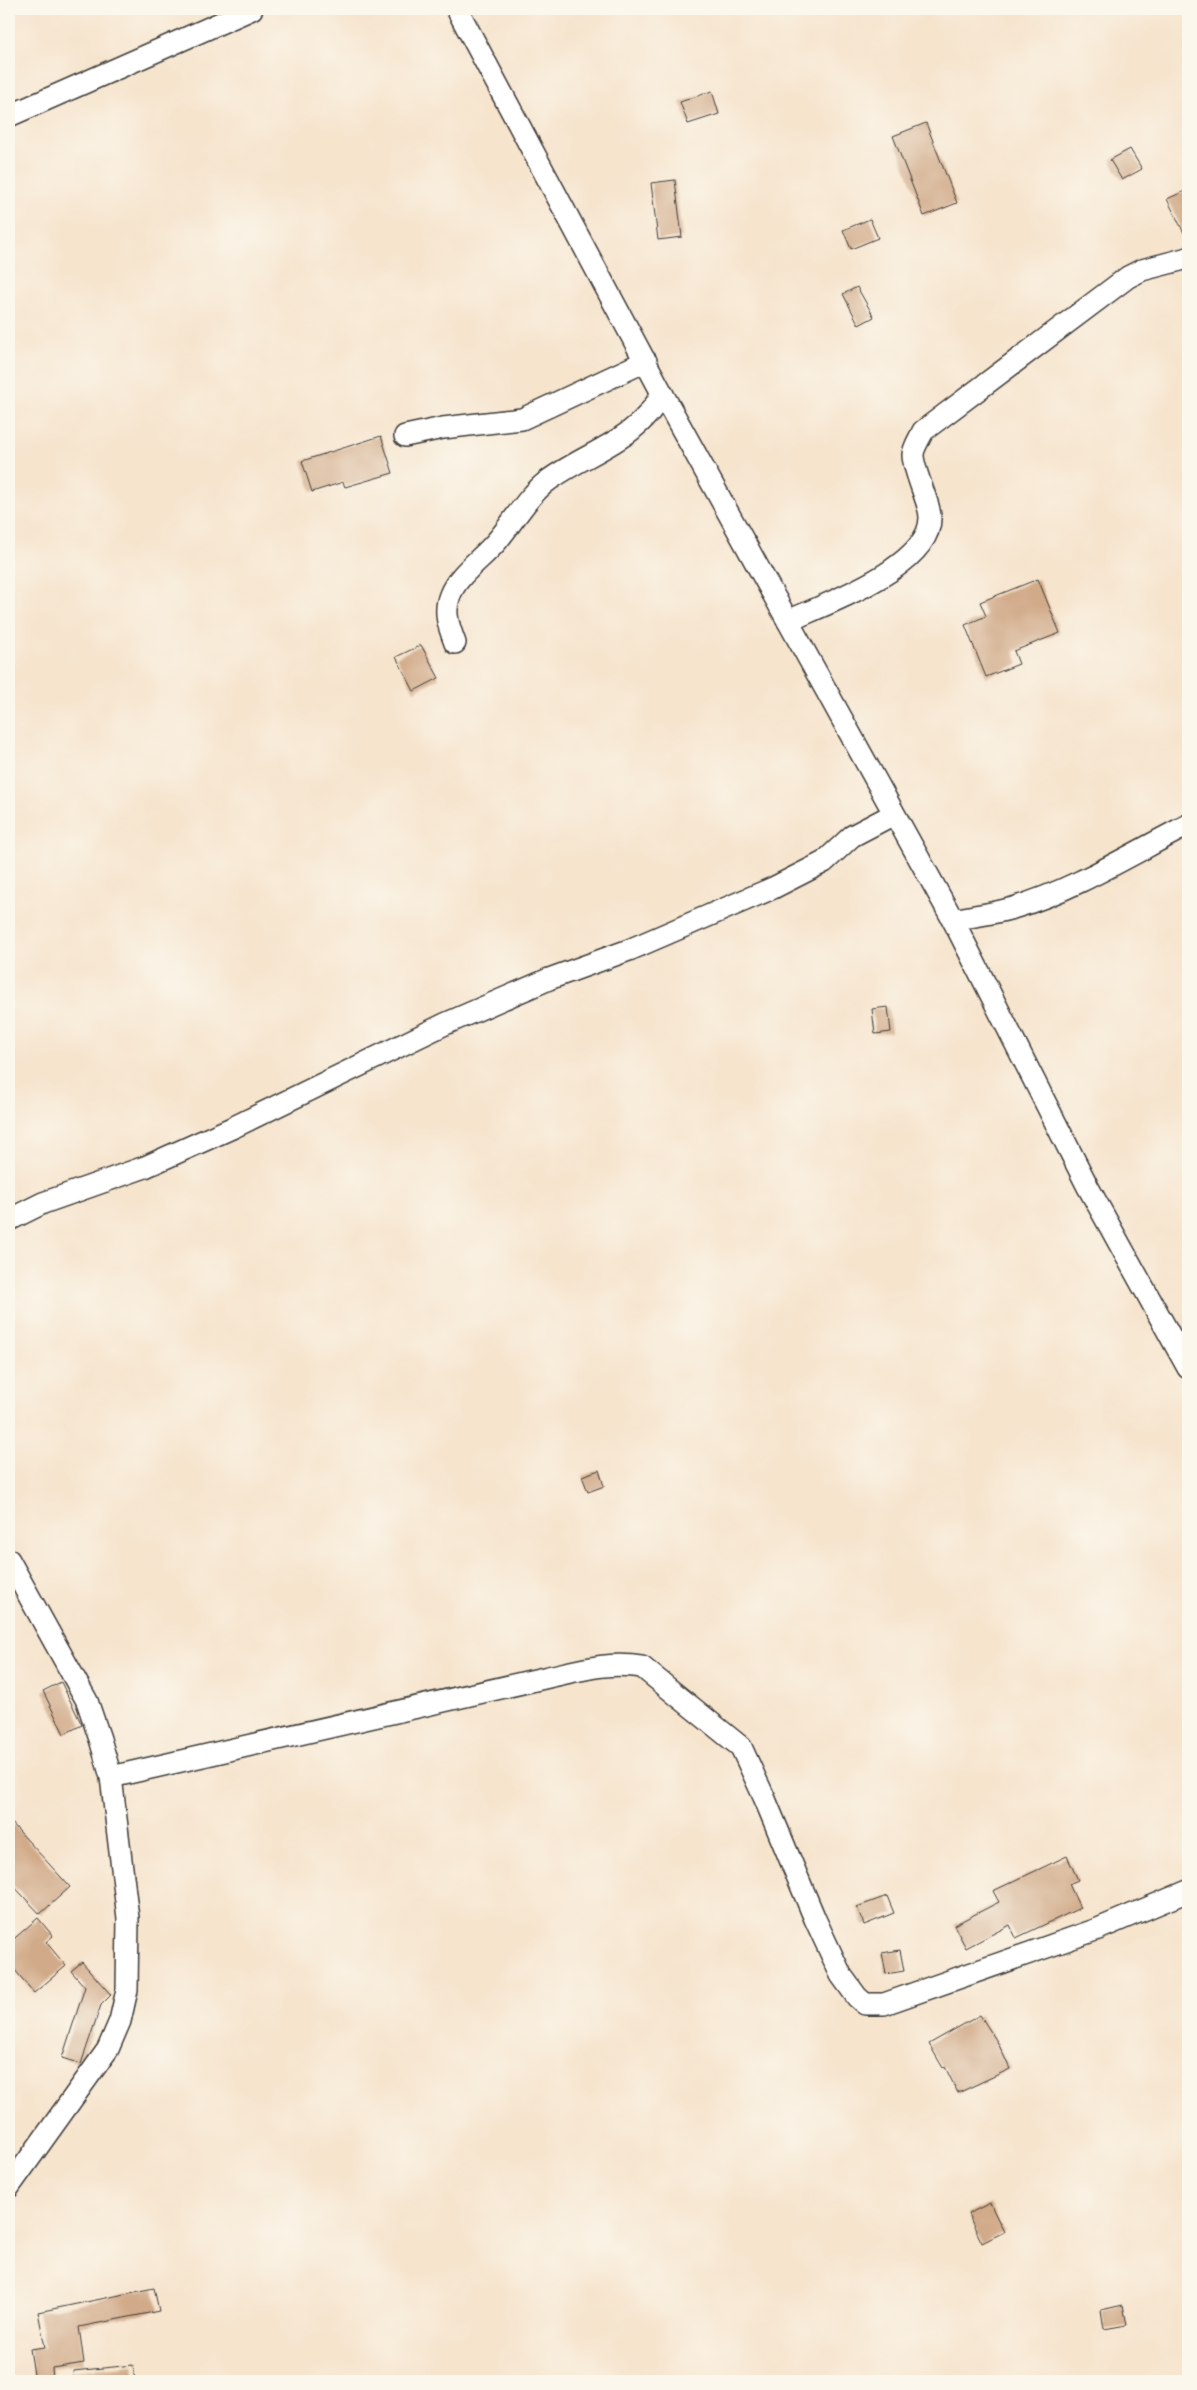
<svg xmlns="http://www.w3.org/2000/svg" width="1197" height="2390" font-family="'IM FELL Great Primer',serif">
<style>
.building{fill:#d1aa89}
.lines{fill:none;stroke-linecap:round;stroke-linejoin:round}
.minor-casing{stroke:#3d3a37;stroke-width:24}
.minor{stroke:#fff;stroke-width:21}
</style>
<rect width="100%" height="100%" fill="#fbf7ec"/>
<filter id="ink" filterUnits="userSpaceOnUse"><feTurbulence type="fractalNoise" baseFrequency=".02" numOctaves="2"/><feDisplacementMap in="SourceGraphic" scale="10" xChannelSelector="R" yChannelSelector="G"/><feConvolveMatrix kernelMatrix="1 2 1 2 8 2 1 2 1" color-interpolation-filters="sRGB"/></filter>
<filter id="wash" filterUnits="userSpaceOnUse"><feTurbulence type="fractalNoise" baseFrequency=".0096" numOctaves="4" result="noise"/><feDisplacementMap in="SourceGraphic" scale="20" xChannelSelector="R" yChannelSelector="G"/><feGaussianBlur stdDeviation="1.12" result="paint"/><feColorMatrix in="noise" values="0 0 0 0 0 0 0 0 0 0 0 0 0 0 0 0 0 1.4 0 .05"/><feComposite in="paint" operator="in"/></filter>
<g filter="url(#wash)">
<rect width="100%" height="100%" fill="#f6e4cd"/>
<g id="blocks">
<g class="building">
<polygon points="712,91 719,114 688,124 680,102"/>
<polygon points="926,123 957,203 924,216 893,136"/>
<polygon points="1130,149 1142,169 1122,180 1110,160"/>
<polygon points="675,180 682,237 658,240 651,183"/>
<polygon points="1185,191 1188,198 1188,241 1167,199"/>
<polygon points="870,219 878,238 851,249 843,230"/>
<polygon points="857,287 874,317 859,325 843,294"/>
<polygon points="381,436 393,473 345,487 343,482 312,492 302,461"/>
<polygon points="1038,579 1060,633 1014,651 1019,664 986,677 965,625 986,616 980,602"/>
<polygon points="421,645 439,678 414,691 396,657"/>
<polygon points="888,1007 891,1032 875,1034 872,1009"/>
<polygon points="599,1470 604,1486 588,1492 582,1476"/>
<polygon points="61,1682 82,1725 64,1734 43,1691"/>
<polygon points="9,1820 70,1887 40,1914 9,1881"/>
<polygon points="1067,1856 1078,1880 1069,1884 1080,1908 1016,1938 1010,1925 966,1948 954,1925 999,1902 993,1891"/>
<polygon points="887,1896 894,1913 864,1925 857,1907"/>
<polygon points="38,1918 53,1936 46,1942 66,1966 34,1993 9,1963 9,1943"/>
<polygon points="900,1950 904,1971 886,1974 882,1953"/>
<polygon points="82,1962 111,1995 101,2005 81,2064 62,2058 85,1987 71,1971"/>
<polygon points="980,2015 998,2043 1010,2069 958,2093 945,2067 943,2068 929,2044"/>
<polygon points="990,2203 1004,2232 982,2243 968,2214"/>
<polygon points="154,2288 159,2311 79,2327 84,2363 52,2368 53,2381 35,2381 30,2349 45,2347 38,2312"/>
<polygon points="1123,2305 1127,2325 1104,2329 1101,2310"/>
<polygon points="133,2365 135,2381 74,2381 73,2371"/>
</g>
</g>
</g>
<g filter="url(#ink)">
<use href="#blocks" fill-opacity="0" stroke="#3d3a37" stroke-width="1"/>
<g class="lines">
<defs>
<g id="minor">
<polyline points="457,9 662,393 953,920 1088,1187 1188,1368"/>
<polyline points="9,116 252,9"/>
<polyline points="405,436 443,428 522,419 646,361"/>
<path d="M788,621C825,604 942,563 929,510C926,496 913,468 913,455C913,448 920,438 923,431L1128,277L1142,270L1188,258"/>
<path d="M455,643C449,627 443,612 450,595C458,574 483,558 497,541C514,521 528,495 549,480C589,451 639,440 662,393"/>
<path d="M953,920C972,916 993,914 1013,908C1074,890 1131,854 1188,825"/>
<polyline points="9,1220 43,1203 145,1167 234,1127 445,1024 549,979 629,950 773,888 824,862 852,836 894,814"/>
<polyline points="9,1560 87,1701 100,1739 111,1777 128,1918 127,1990 120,2021 108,2049 9,2187"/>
<path d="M111,1777L544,1678C577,1671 607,1661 642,1667L741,1747L764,1797L815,1919L841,1975L857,1997L865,2004H884L1098,1929L1188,1891"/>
</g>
</defs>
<use href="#minor" class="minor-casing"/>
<use href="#minor" class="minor"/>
</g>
</g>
<rect width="1197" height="2390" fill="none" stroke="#fbf7ec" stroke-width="30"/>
</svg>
